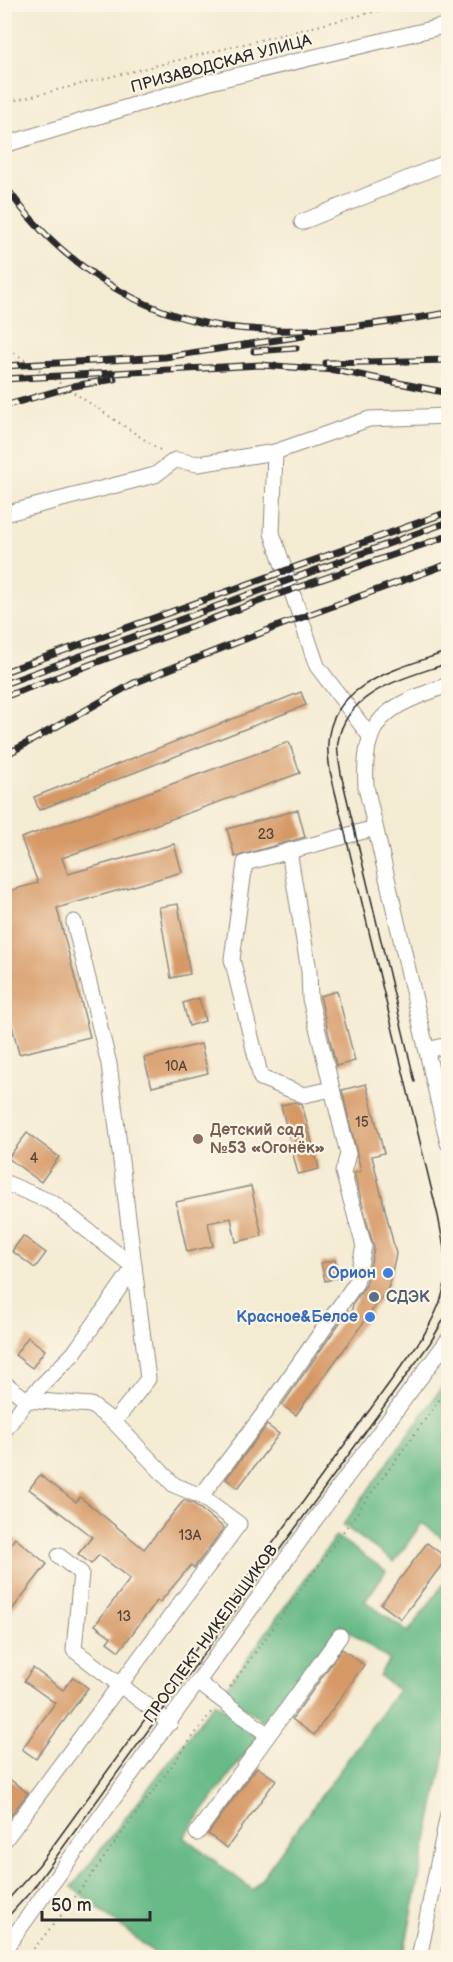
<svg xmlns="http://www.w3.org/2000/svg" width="453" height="1962" font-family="'Balsamiq Sans',sans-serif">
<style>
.forest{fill:#68ba87;stroke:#4a7259;stroke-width:1.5}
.building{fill:#d69865}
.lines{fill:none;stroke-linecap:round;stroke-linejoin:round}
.minor-casing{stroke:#908b7f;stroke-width:17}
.path{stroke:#908b7f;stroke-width:2;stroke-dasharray:1.5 4.5;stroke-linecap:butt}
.minor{stroke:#fff;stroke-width:15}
.tram{stroke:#2b2b2b;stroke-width:1.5}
.rail-casing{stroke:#2b2b2b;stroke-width:7}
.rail{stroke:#fcf5e5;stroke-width:4.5;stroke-dasharray:14;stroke-linecap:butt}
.education-dot{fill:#8d6e63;stroke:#fcf5e5;stroke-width:2}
.shop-dot{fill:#3f7fe0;stroke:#fcf5e5;stroke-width:2}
.service-dot{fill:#5c6f8a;stroke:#fcf5e5;stroke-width:2}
.labels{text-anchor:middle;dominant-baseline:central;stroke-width:4.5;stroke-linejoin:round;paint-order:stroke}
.number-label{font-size:14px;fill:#56463a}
.street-label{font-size:16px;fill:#2b2b2b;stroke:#fcf5e5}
.education-label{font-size:16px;font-weight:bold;fill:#785e54;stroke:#fcf5e5;text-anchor:start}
.shop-label{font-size:16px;font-weight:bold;fill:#366cbe;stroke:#fcf5e5;text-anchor:end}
.service-label{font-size:16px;font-weight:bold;fill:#4e5e75;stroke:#fcf5e5;text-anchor:start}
</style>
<rect width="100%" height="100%" fill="#fcf5e5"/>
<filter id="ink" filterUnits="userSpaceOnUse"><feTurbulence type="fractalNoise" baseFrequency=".0167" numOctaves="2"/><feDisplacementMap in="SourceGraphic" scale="12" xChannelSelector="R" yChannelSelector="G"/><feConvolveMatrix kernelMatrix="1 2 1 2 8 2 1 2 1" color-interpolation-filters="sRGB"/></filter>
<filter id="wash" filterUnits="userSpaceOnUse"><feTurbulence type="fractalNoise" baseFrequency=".008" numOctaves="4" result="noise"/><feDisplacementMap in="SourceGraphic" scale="24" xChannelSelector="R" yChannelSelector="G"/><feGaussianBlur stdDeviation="1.35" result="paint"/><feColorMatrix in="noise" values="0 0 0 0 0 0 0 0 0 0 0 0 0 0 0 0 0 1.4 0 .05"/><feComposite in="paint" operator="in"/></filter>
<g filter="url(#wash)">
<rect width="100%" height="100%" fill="#f4ebd3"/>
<g class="forest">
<polygon points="448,1379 448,1542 422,1523 394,1562 343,1525"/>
<polygon points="336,1536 386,1571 365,1601 408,1632 448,1578 448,1738 403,1957 157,1957 157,1955 72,1887 215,1702 258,1736 184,1837 253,1890 398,1690 379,1675 389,1660 340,1625 268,1725 223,1692"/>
</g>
<g id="blocks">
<g class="building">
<polygon points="301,692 306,705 39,810 34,797"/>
<polygon points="289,742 300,773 62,858 68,874 174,844 182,872 57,908 90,1037 19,1054 4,993 4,892 38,883 21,838"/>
<polygon points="298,810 305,837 235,857 227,829"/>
<polygon points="178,904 190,974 171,978 159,907"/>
<polygon points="337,991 355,1061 336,1066 320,996"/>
<polygon points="199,998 205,1021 189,1026 183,1003"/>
<polygon points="201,1044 208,1073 152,1087 144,1058"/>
<polygon points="366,1084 384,1153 372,1156 396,1254 388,1289 296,1415 282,1405 348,1311 350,1318 353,1304 366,1285 374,1248 354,1173 361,1171 342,1090"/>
<polygon points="294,1102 302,1104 319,1169 298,1174 281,1105"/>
<polygon points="27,1133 59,1157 41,1182 8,1158"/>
<polygon points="251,1186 262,1236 236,1242 231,1218 208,1223 213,1246 187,1252 176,1202"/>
<polygon points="23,1236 46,1253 35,1268 12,1251"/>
<polygon points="335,1260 340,1277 325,1281 321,1263"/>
<polygon points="28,1337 45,1350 32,1368 15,1355"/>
<polygon points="267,1425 279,1434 238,1488 226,1479"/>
<polygon points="40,1475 76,1502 80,1497 144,1549 184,1500 194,1504 224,1528 194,1568 191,1565 160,1602 157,1601 119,1651 107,1642 111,1637 95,1625 130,1579 99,1555 91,1564 78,1554 92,1537 29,1489"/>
<polygon points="15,1538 47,1564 4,1620 4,1553"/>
<polygon points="427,1543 447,1558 401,1619 381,1604"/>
<polygon points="342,1649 364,1665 314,1735 292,1719"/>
<polygon points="33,1668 63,1690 73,1677 88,1688 36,1759 22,1749 55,1703 24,1681"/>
<polygon points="257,1767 276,1780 227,1848 208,1834"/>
<polygon points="4,1775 28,1793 4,1824"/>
</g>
</g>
</g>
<g filter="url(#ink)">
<use href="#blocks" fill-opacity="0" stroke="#908b7f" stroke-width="1.5"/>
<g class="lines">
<defs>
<g id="minor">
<polyline points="4,145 210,82 448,25"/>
<polyline points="302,222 448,162"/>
<polyline points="8,513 155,475 175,460 198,464 275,452"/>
<path d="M448,685C387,707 362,716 366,787L448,1143"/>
<polyline points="369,735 317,666 272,533 275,452 369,419 448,416"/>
<polyline points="74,922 109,1064 148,1379 114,1422"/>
<polyline points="427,1050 448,1045"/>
<polyline points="332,1089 304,1095 261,1078 232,959 245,863 375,828"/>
<polyline points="4,1182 53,1203 134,1267 74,1353 27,1400 4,1431"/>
<polyline points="4,1383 27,1400 91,1405 114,1422 174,1485 201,1496 239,1524 4,1841"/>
<polyline points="201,1496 265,1412 356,1283 364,1246 343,1172 348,1154 310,999 309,971 289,851"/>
<polyline points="59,1556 81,1573 74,1650 170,1723"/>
<polyline points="199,1683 268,1735"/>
<polyline points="197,1833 340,1636"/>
<polyline points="4,1950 319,1514 448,1340"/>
<polyline points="419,1958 448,1814"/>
</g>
</defs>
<use href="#minor" class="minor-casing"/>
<g class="path">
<polyline points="4,103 406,4"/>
<polyline points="4,346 163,452"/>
<polyline points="230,1687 448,1388"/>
<polyline points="26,1958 67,1908 212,1711"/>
</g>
<use href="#minor" class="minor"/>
<g class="tram">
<path d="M415,1082L341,774C340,764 336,752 338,742C346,690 407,678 448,663"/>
<path d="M4,1904L39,1865L422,1338C452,1287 449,1272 438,1216L330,771C329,762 327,752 328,743C331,682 402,668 448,651"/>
<polyline points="4,1921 32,1890 430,1343 448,1312"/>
</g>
<defs>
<g id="rail">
<path d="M4,184C55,259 136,315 227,327C300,336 376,325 448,313"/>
<polyline points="254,351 296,348"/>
<polyline points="326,363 448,360"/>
<polyline points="4,366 165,357 303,336"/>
<polyline points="4,379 260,365 335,370 448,393"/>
<polyline points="4,406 74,386 114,379"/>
<polyline points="4,672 448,512"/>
<polyline points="4,684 448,522"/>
<polyline points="4,697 273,596 448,536"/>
<polyline points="4,756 134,683 281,625 448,564"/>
</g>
</defs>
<use href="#rail" class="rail-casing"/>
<use href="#rail" class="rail"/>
</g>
</g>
<circle class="education-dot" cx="198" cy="1139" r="6"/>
<g class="shop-dot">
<circle cx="388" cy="1273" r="6"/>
<circle cx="370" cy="1317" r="6"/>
</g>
<circle class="service-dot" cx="374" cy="1297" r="6"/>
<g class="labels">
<g class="number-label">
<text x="266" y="834">23</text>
<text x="176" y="1066">10А</text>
<text x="362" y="1122">15</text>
<text x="34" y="1158">4</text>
<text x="190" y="1535">13А</text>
<text x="124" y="1616">13</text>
</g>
<g class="street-label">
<text transform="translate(221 64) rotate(-15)">ПРИЗАВОДСКАЯ УЛИЦА</text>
<text transform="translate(211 1634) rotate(-54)">ПРОСПЕКТ НИКЕЛЬЩИКОВ</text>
</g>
<g class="education-label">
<text x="210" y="1130">Детский сад<tspan x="210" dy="18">№53 «Огонёк»</tspan></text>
</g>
<g class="shop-label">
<text x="376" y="1273">Орион</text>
<text x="358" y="1317">Красное&amp;Белое</text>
</g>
<g class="service-label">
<text x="386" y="1297">СДЭК</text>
</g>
</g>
<rect width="453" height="1962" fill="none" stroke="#fcf5e5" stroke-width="24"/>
<path d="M42 1911v9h108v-9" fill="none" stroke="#2b2b2b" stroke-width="3"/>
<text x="51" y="1911" font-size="18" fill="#2b2b2b" stroke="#fcf5e5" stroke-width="4.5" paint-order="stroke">50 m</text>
</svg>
